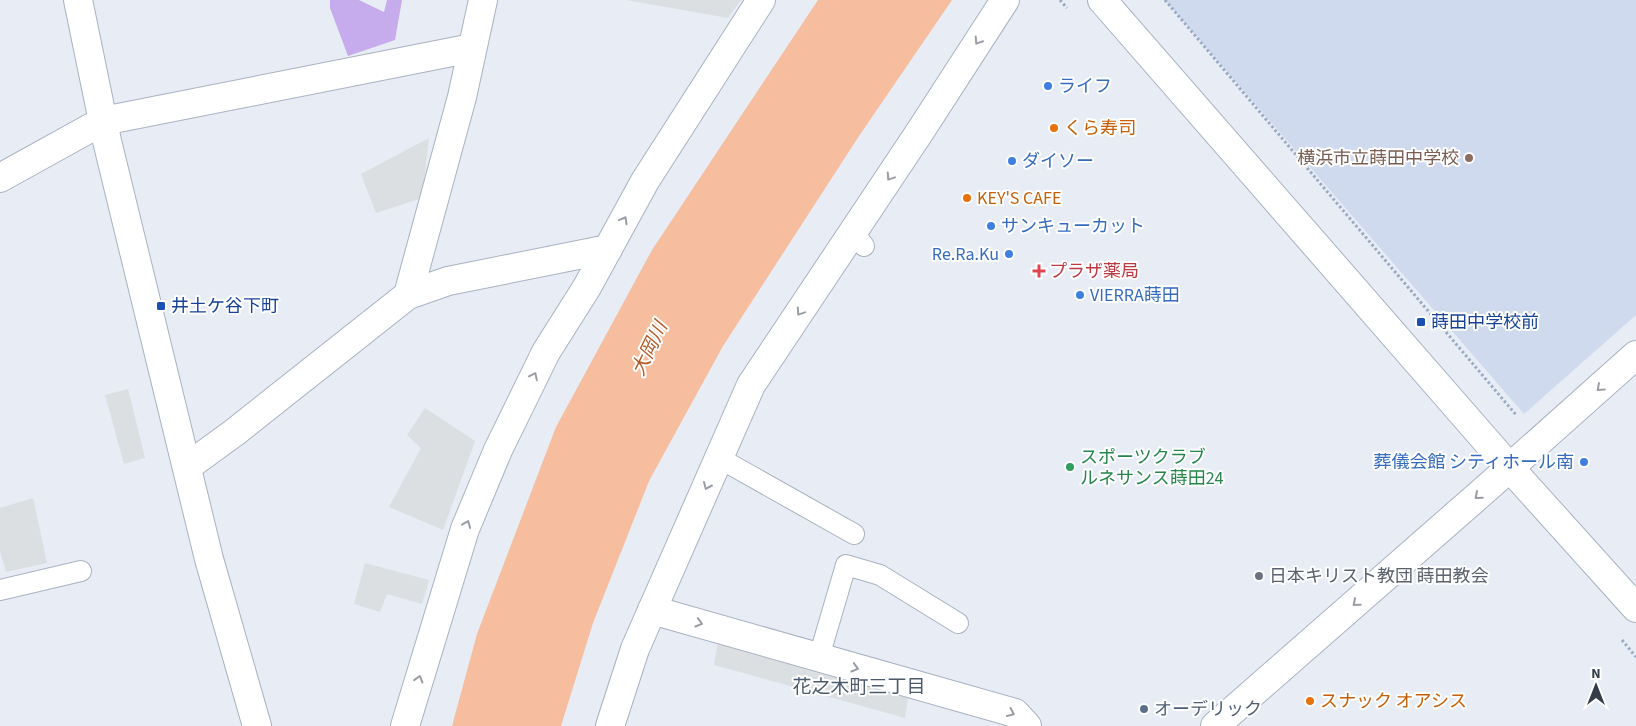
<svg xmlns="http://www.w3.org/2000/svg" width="1636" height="726" font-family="'Source Sans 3','Noto Sans JP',sans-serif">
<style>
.education{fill:#d0daef}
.green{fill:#c6acec}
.parking{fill:#dcdfe2}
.water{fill:#f6bd9f}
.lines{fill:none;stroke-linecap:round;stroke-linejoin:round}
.service-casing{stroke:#a8b2c1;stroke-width:22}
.minor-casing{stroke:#a8b2c1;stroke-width:30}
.tertiary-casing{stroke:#a8b2c1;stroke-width:30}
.path{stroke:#99aac4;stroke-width:3;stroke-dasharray:2.5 2.5;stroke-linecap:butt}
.service{stroke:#fff;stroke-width:20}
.minor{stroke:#fff;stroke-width:28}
.tertiary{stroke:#fff;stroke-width:28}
.oneway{stroke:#9a9ea4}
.shop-dot{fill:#3f7fe0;stroke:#fff;stroke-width:2}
.food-dot{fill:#e8710a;stroke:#fff;stroke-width:2}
.education-dot{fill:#8d6e63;stroke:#fff;stroke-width:2}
.health-dot{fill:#e0444e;stroke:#fff;stroke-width:2}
.transit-dot{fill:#1a4fb4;stroke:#fff;stroke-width:2}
.leisure-dot{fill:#2e9e5b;stroke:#fff;stroke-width:2}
.worship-dot{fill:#6b7280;stroke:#fff;stroke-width:2}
.service-dot{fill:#5c6f8a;stroke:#fff;stroke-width:2}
.labels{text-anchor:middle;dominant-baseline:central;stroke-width:4;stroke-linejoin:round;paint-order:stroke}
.shop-label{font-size:18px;fill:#366cbe;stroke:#fff;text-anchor:start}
.food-label{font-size:18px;fill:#c56008;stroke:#fff;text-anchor:start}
.education-label{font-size:18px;fill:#785e54;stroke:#fff;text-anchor:end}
.health-label{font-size:18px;fill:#be3a42;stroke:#fff;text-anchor:start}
.transit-label{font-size:18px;fill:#164399;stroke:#fff;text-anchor:start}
.leisure-label{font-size:18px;fill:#27864d;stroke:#fff;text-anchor:start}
.worship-label{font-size:18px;fill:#5b616d;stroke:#fff;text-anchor:start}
.service-label{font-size:18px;fill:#4e5e75;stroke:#fff;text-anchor:start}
.water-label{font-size:19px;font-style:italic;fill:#b35925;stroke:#fff}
.neighbourhood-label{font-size:19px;fill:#4b5a6c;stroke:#fff}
</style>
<rect width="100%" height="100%" fill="#e7ecf5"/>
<polygon class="education" points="1165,0 1636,0 1636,315 1524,414"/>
<polygon class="green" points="330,0 359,0 384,12 387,0 402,0 395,40 348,56 330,8"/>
<g class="parking">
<polygon points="626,0 741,0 728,18"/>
<polygon points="429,138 422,198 376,213 361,174"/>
<polygon points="128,389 145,458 124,464 105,395"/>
<polygon points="425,408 475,441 443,530 389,507 421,448 407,435"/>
<polygon points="33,498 47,563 6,572 0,551 0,508"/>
<polygon points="365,563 429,580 422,604 387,594 380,612 354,604"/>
<polygon points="718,642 908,698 905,718 714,665"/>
</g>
<polygon class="water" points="818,0 952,0 859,136 723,346 649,481 593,623 561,726 452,726 477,634 556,427 652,250"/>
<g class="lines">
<defs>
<g id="service">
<polyline points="853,232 864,246"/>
<polyline points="719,458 854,534"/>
<polyline points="0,590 81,571"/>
<polyline points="819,657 846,565 880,575 958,623"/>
</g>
<g id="minor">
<polyline points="0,178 103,121 472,48"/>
<polyline points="408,295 462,97 483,0"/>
<polyline points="187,467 235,432 408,295 448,281 608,249"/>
<polyline points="652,610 1015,713 1027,726"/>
<polyline points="405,726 465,529 498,450 546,352 587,287 645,181 761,0"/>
<polyline points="610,726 635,649 751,385 921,130 1005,0"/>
<polyline points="1215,726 1488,487 1636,355"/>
</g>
<g id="tertiary">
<polyline points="78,0 107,141 209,559 257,726"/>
<polyline points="1102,0 1510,468 1636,608"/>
</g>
</defs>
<use href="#service" class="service-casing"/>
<use href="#minor" class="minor-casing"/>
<use href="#tertiary" class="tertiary-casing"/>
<g class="path">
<polyline points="1060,0 1067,8"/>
<polyline points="1165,0 1517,416"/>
<polyline points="1622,640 1636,657"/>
</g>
<use href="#service" class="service"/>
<use href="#minor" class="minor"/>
<use href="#tertiary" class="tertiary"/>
</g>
<defs><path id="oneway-chevron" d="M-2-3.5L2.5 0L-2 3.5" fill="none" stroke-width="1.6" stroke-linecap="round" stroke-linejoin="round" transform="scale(1.25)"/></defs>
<g class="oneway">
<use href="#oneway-chevron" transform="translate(978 41) rotate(123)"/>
<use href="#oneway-chevron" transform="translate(890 177) rotate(124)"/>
<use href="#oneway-chevron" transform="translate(624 220) rotate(-61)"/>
<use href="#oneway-chevron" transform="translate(800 312) rotate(124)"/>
<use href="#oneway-chevron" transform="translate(534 376) rotate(-64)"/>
<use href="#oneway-chevron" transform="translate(1600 388) rotate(138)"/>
<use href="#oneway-chevron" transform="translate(707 486) rotate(114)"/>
<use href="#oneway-chevron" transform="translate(1478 496) rotate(139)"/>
<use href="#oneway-chevron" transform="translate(467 524) rotate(-68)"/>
<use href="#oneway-chevron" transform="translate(1356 603) rotate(139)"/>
<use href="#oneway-chevron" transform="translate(699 623) rotate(16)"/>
<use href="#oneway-chevron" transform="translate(855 668) rotate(16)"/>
<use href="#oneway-chevron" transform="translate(419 679) rotate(-73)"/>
<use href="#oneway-chevron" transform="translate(1011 713) rotate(25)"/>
</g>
<g class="shop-dot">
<circle cx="1048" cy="86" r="5"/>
<circle cx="1012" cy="161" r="5"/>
<circle cx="991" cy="226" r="5"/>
<circle cx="1009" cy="254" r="5"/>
<circle cx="1080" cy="295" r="5"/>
<circle cx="1584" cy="462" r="5"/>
</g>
<g class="food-dot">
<circle cx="1054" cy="128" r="5"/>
<circle cx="967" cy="198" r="5"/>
<circle cx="1310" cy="701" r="5"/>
</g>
<circle class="education-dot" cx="1469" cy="158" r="5"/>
<path class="health-dot" d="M1036.5 263.5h5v5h5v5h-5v5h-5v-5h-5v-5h5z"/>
<g class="transit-dot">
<rect x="156" y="301" width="10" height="10" rx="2.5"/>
<rect x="1416" y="317" width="10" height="10" rx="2.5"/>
</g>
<circle class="leisure-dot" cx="1070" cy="467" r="5"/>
<circle class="worship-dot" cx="1259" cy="576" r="5"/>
<circle class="service-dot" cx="1144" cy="709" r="5"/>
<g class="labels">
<g class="shop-label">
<text x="1058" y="86">ライフ</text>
<text x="1022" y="161">ダイソー</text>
<text x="1001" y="226">サンキューカット</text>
<text x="999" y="254" text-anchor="end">Re.Ra.Ku</text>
<text x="1090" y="295">VIERRA蒔田</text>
<text x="1574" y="462" text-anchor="end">葬儀会館 シティホール南</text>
</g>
<g class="food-label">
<text x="1064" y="128">くら寿司</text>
<text x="977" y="198">KEY'S CAFE</text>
<text x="1320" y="701">スナック オアシス</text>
</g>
<g class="education-label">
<text x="1459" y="158">横浜市立蒔田中学校</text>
</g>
<g class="health-label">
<text x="1049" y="271">プラザ薬局</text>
</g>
<g class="transit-label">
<text x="171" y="306">井土ケ谷下町</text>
<text x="1431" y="322">蒔田中学校前</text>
</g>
<g class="leisure-label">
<text x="1080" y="457">スポーツクラブ<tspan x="1080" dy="21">ルネサンス蒔田24</tspan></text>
</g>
<g class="worship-label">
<text x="1269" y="576">日本キリスト教団 蒔田教会</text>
</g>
<g class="service-label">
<text x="1154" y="709">オーデリック</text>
</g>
<g class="water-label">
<text transform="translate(650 349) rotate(-64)">大岡川</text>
</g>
<g class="neighbourhood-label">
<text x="859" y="687">花之木町三丁目</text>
</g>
</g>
<g transform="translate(1596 686)" stroke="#ffffff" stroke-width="4" paint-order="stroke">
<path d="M0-4L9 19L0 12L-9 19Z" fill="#353e48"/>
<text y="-8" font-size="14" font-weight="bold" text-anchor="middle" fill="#353e48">N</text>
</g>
</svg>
